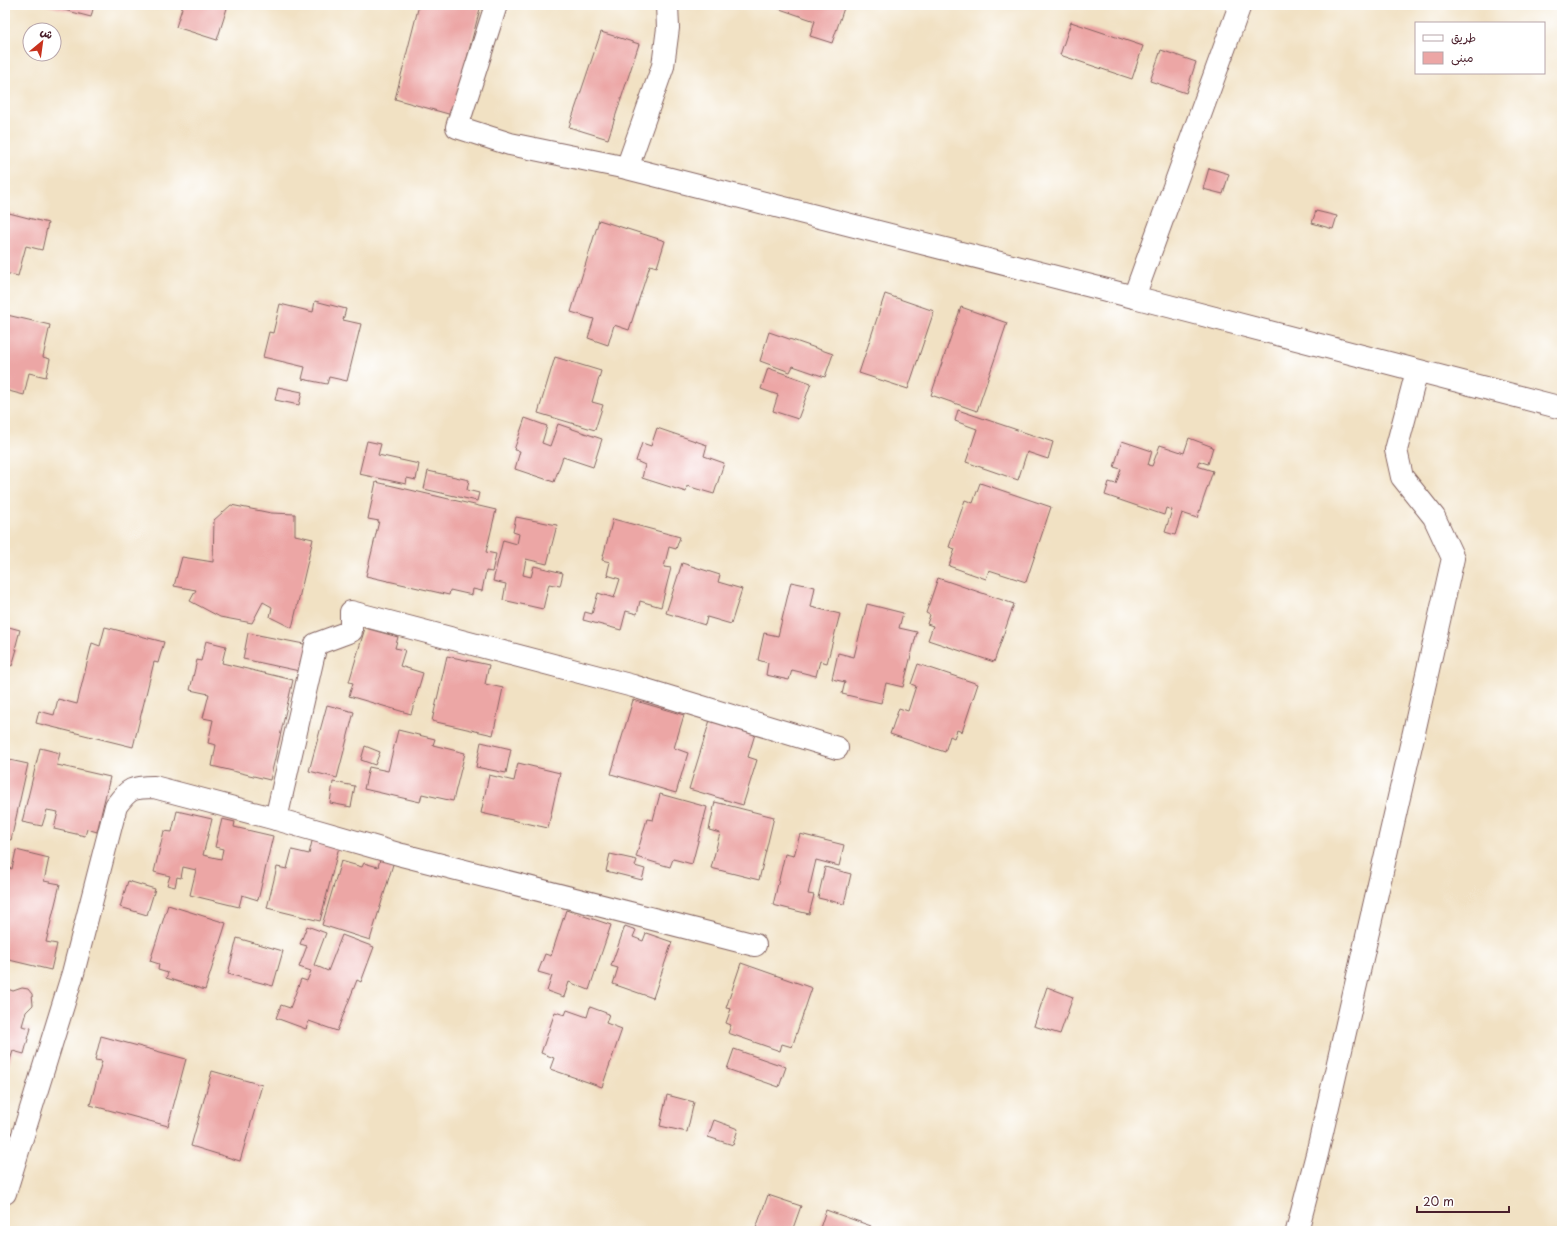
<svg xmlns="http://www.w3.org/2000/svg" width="1567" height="1236" font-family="'Playpen Sans','Playpen Sans Arabic',sans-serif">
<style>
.building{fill:#eca6a5}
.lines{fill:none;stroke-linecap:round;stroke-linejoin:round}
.street-casing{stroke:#846360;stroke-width:24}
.street{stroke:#fff;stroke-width:22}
</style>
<rect width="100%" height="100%" fill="#fff"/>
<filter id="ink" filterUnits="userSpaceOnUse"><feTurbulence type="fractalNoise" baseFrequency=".025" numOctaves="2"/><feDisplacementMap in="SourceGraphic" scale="8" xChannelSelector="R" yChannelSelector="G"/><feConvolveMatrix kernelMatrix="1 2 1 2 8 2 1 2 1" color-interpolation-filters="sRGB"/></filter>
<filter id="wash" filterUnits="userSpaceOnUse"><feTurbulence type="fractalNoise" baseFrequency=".012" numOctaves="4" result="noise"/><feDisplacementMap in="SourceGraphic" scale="16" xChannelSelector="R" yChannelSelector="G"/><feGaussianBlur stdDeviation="0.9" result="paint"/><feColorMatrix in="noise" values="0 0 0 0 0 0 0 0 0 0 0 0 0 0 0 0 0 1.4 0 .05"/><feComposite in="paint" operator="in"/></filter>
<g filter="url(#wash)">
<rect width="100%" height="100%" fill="#f1e1c3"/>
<g id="blocks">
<g class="building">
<polygon points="45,5 94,5 91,17"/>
<polygon points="183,5 228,5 217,40 176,27"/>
<polygon points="419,5 481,5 452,115 395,99"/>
<polygon points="778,5 845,5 832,43 810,36 815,21 777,8"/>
<polygon points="1071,22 1143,46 1132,79 1060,55"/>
<polygon points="601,32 639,44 608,139 569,127"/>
<polygon points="1161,50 1196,62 1186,93 1150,81"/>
<polygon points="1209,168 1229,174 1223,194 1203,189"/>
<polygon points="1316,211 1337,216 1333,229 1312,223"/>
<polygon points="5,212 48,223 42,250 26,246 18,276 5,273"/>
<polygon points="599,220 665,241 657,267 650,265 629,330 614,325 608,345 588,338 594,319 571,312"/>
<polygon points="885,294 934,311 908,389 859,373"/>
<polygon points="315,301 346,309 343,320 361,324 347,381 329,377 327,384 302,379 305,367 263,357 269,332 273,333 280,304 313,312"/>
<polygon points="961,307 1007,323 977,411 931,395"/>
<polygon points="7,315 50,325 43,357 50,359 46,377 29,373 24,395 5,390 5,320"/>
<polygon points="769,332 833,354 825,377 793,366 790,372 760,361"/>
<polygon points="555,357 601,371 592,402 603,405 595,430 538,413"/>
<polygon points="768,368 811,383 798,419 773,411 778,395 761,389"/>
<polygon points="278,387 302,392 299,405 275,400"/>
<polygon points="958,410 1053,442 1048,459 1027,452 1018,480 966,462 977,429 955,421"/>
<polygon points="525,418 547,426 542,443 550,446 558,424 602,439 593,467 563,457 554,482 515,469 520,451 514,450"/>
<polygon points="657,428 707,445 704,456 724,463 714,494 687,486 686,492 642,478 645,465 636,461 642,443 651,446"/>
<polygon points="1189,438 1213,447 1208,464 1199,461 1197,466 1213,471 1197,518 1182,513 1175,535 1165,532 1172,510 1166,508 1164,515 1105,495 1109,482 1116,484 1121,469 1114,467 1122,441 1152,451 1148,465 1152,466 1160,445 1184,453"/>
<polygon points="367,441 381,444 378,455 419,464 416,480 407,478 406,484 359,474"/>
<polygon points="428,471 469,480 467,490 479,493 477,501 424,489"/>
<polygon points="376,482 496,510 486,552 496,554 492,572 486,571 482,591 473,589 472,595 450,590 449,595 366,576 379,521 368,519"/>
<polygon points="980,483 1051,507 1026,582 989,570 986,579 949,566 955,549 949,547 965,500 973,503"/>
<polygon points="231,505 271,513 295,514 295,535 313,539 292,628 270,617 272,607 263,602 252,623 220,617 190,601 196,590 174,586 182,557 213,562 214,520"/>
<polygon points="516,517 557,525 547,564 526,559 523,575 531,577 534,566 563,573 560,586 549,584 543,609 503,600 506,584 493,581 503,540 517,544 519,534 513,532"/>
<polygon points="613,519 680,537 676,549 669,547 664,567 671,568 661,607 640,601 637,614 626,611 621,630 583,620 585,612 592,614 598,593 614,598 620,579 607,575 610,562 602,560"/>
<polygon points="682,563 720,575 718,582 742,589 731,624 707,617 705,625 666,613"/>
<polygon points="938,578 1014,604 994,662 928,640 933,626 927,624 930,615 926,613"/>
<polygon points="791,582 815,587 811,607 840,614 827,663 820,661 816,676 792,670 789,680 766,675 768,663 758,660 764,633 778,636"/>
<polygon points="867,604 903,613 899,628 917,632 903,687 886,683 881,703 842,694 845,682 832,679 838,653 854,657"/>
<polygon points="5,626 20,630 15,649 17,649 12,666 8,664 5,672"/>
<polygon points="105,627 164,642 158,663 154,662 133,747 36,723 39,711 54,715 58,699 77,704 92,643 100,646"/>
<polygon points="365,628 398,637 395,648 405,650 400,666 423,673 411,714 349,696 353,683 349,682"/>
<polygon points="248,633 309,645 304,672 243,659"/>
<polygon points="206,641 226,646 222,663 293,680 270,780 212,766 216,745 208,743 213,720 203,718 209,694 190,690 197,660 201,661"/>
<polygon points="447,656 489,665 485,684 503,688 493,735 432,721"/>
<polygon points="918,664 978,684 962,732 957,730 954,738 950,736 945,752 890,734 899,708 908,711 916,686 911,684"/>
<polygon points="633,700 684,715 674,748 688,753 676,793 611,774"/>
<polygon points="327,705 354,712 337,778 309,771"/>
<polygon points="710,720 755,734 748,757 757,760 743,805 689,789"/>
<polygon points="398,730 435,739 433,745 465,753 453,801 422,794 420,802 364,789 369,767 388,771"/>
<polygon points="481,742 511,749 506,773 476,767"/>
<polygon points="365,746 380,752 375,765 361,760"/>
<polygon points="40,748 60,753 57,765 110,777 97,832 87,829 85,836 54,829 58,812 47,810 42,826 22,822"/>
<polygon points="5,759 28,764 11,840 5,838"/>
<polygon points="518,763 560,773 548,828 481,813 489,775 514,781"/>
<polygon points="333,782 355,786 351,807 330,803"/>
<polygon points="660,794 707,807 692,864 673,859 670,867 636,857 647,819 653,820"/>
<polygon points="715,802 774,817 759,880 711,868 720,833 709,830"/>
<polygon points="177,811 212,819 203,855 221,859 223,849 215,847 222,819 235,822 234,827 273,836 258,900 242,895 239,907 190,895 196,870 183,867 181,878 177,877 175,887 167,885 170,876 154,872 164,831 172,832"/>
<polygon points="800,834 844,845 839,866 816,860 808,894 814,895 809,914 773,905 785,854 794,856"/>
<polygon points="313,837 340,843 320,921 267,908 277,867 287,869 292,850 309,854"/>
<polygon points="16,850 49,858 44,881 60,884 46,942 57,944 51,970 5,959 5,867 12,869"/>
<polygon points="610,854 637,860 635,866 645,869 642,880 606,871"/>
<polygon points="381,856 394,861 370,940 322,925 341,861 362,867 364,863 378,867"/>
<polygon points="825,867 851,874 844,904 818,898"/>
<polygon points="128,881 155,889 147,915 120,907"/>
<polygon points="168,905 226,923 205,990 166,978 168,973 158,970 159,964 150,961"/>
<polygon points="566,910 611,925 589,990 569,982 564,997 547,991 552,976 538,972 545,954 551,956"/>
<polygon points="307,926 326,933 314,965 328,971 342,935 374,947 361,982 357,980 337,1031 309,1021 306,1029 276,1018 281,1005 290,1008 301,979 307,981 311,971 299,967 307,946 300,944"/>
<polygon points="625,926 636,930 633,937 643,941 646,933 672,942 653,998 613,984 618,968 611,966"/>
<polygon points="237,938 283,951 273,986 228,974"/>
<polygon points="741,963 812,988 792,1047 782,1044 780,1051 728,1033 731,1025 726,1023 731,1009 726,1008"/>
<polygon points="1047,987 1073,997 1060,1034 1034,1026"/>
<polygon points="5,988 13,991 22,988 28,989 32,994 33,1005 26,1012 22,1026 31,1028 24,1054 13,1051 8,1066 5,1065"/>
<polygon points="590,1007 609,1014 606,1023 622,1029 602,1087 550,1069 554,1058 541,1053 555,1012 565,1015 567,1010 587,1017"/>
<polygon points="101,1036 186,1059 168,1126 90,1105 102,1061 95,1060"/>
<polygon points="734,1049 786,1067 779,1087 727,1069"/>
<polygon points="212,1071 262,1085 240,1161 191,1146"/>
<polygon points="667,1095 694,1102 687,1132 660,1126"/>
<polygon points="714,1120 738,1129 733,1145 708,1137"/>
<polygon points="768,1195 801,1206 792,1231 755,1231"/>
<polygon points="826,1210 871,1226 869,1231 819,1231"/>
</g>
</g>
</g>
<g filter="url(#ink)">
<use href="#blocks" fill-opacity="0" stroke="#846360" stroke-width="1"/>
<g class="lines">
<defs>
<g id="street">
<polyline points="496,5 457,127 510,144 627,168 1134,297"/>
<polyline points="1240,5 1134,297 1562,408"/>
<polyline points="627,168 663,66 668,28 667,5"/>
<polyline points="276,819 316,644 351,631 351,612 633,686 837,748"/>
<path d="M5,1193L73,973L116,806C129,788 133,787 154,787L276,819L402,855L755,945"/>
<polyline points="1297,1231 1317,1154 1414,732 1453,558 1434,517 1402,477 1396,450 1417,371"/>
</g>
</defs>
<use href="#street" class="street-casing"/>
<use href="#street" class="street"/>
</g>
</g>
<rect width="1567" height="1236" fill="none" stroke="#fff" stroke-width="20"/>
<rect x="1415" y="22" width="130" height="52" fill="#ffffff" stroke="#b7a5aa"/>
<rect x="1423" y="35" width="20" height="6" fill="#ffffff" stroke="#b7a5aa"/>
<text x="1451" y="42" font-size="12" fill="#4a1f2b">طريق</text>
<rect x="1423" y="52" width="20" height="12" fill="#eca6a5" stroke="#b7a5aa"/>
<text x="1451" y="62" font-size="12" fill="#4a1f2b">مبنى</text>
<g transform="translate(42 42) rotate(29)"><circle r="19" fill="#ffffff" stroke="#b7a5aa"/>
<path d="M0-3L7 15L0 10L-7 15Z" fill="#c8321e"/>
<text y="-6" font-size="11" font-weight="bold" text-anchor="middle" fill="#4a1f2b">ش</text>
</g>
<path d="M1417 1206v6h92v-6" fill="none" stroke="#4a1f2b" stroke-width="2"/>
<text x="1423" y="1206" font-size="12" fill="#4a1f2b" stroke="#ffffff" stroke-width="3" paint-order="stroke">20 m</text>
</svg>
